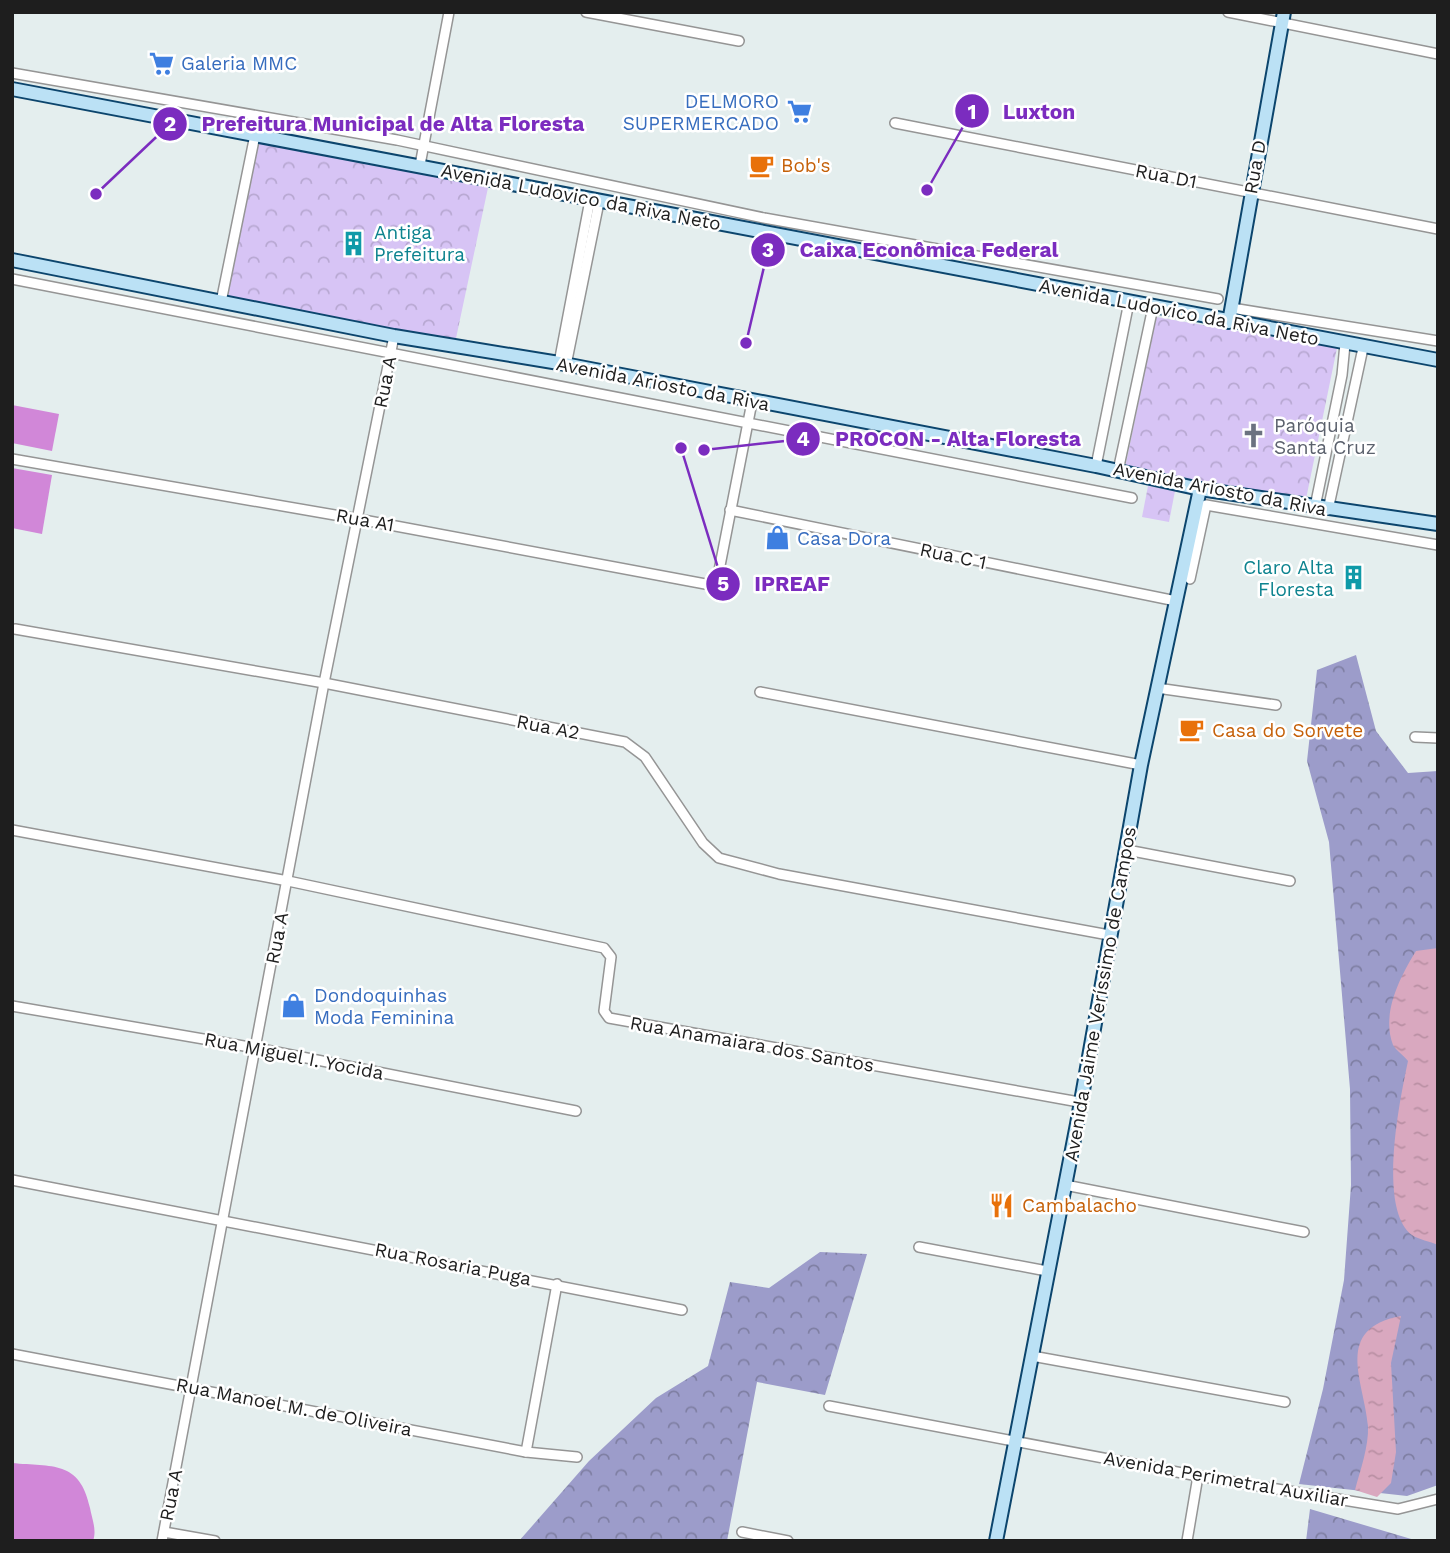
<svg xmlns="http://www.w3.org/2000/svg" width="1450" height="1553" font-family="'Work Sans',sans-serif">
<style>
.forest{fill:url(#forest-crowns)}
.park{fill:url(#park-crowns)}
.pitch{fill:#d187d8}
.water{fill:url(#water-ripples)}
.lines{fill:none;stroke-linecap:round;stroke-linejoin:round}
.street-casing{stroke:#959595;stroke-width:12}
.secondary-casing{stroke:#0c456d;stroke-width:16}
.street{stroke:#fff;stroke-width:9}
.secondary{stroke:#bbe1f5;stroke-width:12}
.labels{text-anchor:middle;dominant-baseline:central;stroke-width:5;stroke-linejoin:round;paint-order:stroke}
.shop-label{font-size:19px;fill:#366cbe;stroke:#fff;text-anchor:start}
.food-label{font-size:19px;fill:#c56008;stroke:#fff;text-anchor:start}
.street-label{font-size:19px;fill:#1e1e1e;stroke:#fff}
.culture-label{font-size:19px;fill:#0d838f;stroke:#fff;text-anchor:start}
.worship-label{font-size:19px;fill:#5b616d;stroke:#fff;text-anchor:start}
.leader{fill:none;stroke:#7b2cbf;stroke-width:2.5}
.callout-dot{fill:#7b2cbf;stroke:#fff;stroke-width:2.5}
.mark-label{font-size:21px;text-anchor:middle;font-weight:bold;fill:#fff}
.callout-label{font-size:21px;text-anchor:middle;font-weight:bold;fill:#7b2cbf;stroke:#fff;stroke-width:5;stroke-linejoin:round;paint-order:stroke}
</style>
<defs>
<pattern id="forest-crowns" width="20" height="18" patternUnits="userSpaceOnUse" patternTransform="scale(1.75)"><rect width="20" height="18" fill="#9c9cca"/><path d="M2 6a3 3 0 1 1 6 0M12 15a3 3 0 1 1 6 0" fill="none" stroke="#7f7fa3"/></pattern>
<pattern id="park-crowns" width="20" height="18" patternUnits="userSpaceOnUse" patternTransform="scale(1.75)"><rect width="20" height="18" fill="#d7c4f5"/><path d="M2 6a3 3 0 1 1 6 0M12 15a3 3 0 1 1 6 0" fill="none" stroke="#b8a8d2"/></pattern>
<pattern id="water-ripples" width="26" height="14" patternUnits="userSpaceOnUse" patternTransform="scale(1.75)"><rect width="26" height="14" fill="#d9a8bf"/><path d="M2 4q2-2 4 0t4 0M15 11q2-2 4 0t4 0" fill="none" stroke="#ba90a4"/></pattern>
</defs>
<rect width="100%" height="100%" fill="#e4eeee"/>
<g class="forest">
<polygon points="1356,655 1376,731 1408,773 1438,771 1438,1485 1407,1496 1299,1484 1323,1389 1344,1280 1351,1185 1350,1089 1329,842 1307,761 1317,670"/>
<polygon points="820,1252 867,1254 825,1395 757,1382 727,1541 519,1541 589,1461 656,1398 708,1366 730,1282 769,1288"/>
<polygon points="1310,1509 1418,1541 1306,1541"/>
</g>
<g class="park">
<polygon points="258,139 489,183 455,343 225,299"/>
<polygon points="1156,317 1337,348 1306,499 1197,486 1125,468"/>
<polygon points="1148,486 1175,491 1169,522 1142,517"/>
</g>
<g class="pitch">
<polygon points="12,405 59,414 52,451 12,443"/>
<polygon points="12,468 52,475 42,534 12,528"/>
<path d="M12,1463C52,1467 80,1460 90,1508C92,1519 97,1530 93,1541H12Z"/>
</g>
<g class="water">
<path d="M1438,948V1245C1430,1241 1419,1240 1412,1235C1377,1209 1400,1099 1408,1061C1404,1056 1396,1050 1393,1045C1381,1014 1400,977 1416,951Z"/>
<path d="M1401,1316L1391,1363L1396,1452L1391,1483L1377,1497L1355,1490C1360,1471 1369,1446 1368,1426C1364,1380 1333,1329 1401,1316Z"/>
</g>
<g class="lines">
<defs>
<g id="street">
<polyline points="586,12 739,41"/>
<polyline points="1228,12 1438,54"/>
<polyline points="12,73 397,140 764,218 1218,299"/>
<polyline points="895,123 1438,229"/>
<polyline points="420,165 449,12"/>
<polyline points="12,279 1132,498"/>
<polyline points="221,302 255,135"/>
<polyline points="1238,309 1438,341"/>
<polyline points="559,363 590,200"/>
<polyline points="566,365 599,202"/>
<polyline points="12,459 358,519 716,586 752,402"/>
<polyline points="1096,466 1129,302"/>
<polyline points="1118,471 1153,307"/>
<polyline points="1315,507 1342,375 1345,344"/>
<polyline points="730,510 1176,601"/>
<polyline points="1328,510 1363,348"/>
<polyline points="1190,579 1206,505 1438,545"/>
<polyline points="15,629 324,683 625,742 645,757 703,843 719,858 779,874 1109,935"/>
<polyline points="1157,688 1276,705"/>
<polyline points="760,692 1141,765"/>
<polyline points="1415,737 1438,738"/>
<polyline points="12,830 288,881 604,948 611,957 604,1011 609,1018 1079,1102"/>
<polyline points="1127,850 1290,881"/>
<polyline points="12,1006 256,1048 576,1111"/>
<polyline points="12,1180 682,1310"/>
<polyline points="1065,1185 1304,1232"/>
<polyline points="919,1247 1047,1271"/>
<polyline points="12,1354 526,1452 577,1457"/>
<polyline points="1032,1356 1285,1402"/>
<polyline points="829,1406 1198,1476 1398,1509 1438,1499"/>
<polyline points="526,1452 557,1284"/>
<polyline points="164,1532 215,1541"/>
<polyline points="742,1532 788,1541"/>
<polyline points="162,1541 324,683 394,336"/>
<polyline points="1187,1541 1198,1476"/>
</g>
<g id="secondary">
<polyline points="12,89 1438,360"/>
<polyline points="12,260 394,336 559,363 1096,466 1200,489 1438,524"/>
<polyline points="1229,322 1284,12"/>
<polyline points="996,1541 1077,1124 1141,765 1200,489"/>
</g>
</defs>
<use href="#street" class="street-casing"/>
<use href="#secondary" class="secondary-casing"/>
<use href="#street" class="street"/>
<use href="#secondary" class="secondary"/>
</g>
<defs>
<symbol id="supermarket-bare" viewBox="-9 -9 18 18"><path d="M-6-5.5h2.5l.6 2H6L4.5 2H-2.5L-4.4-4H-6ZM-1.5 3.2a1.3 1.3 0 1 0 .1 0ZM3 3.2a1.3 1.3 0 1 0 .1 0Z" fill="#3f7fe0" stroke="#fff" stroke-width="2.5" paint-order="stroke"/></symbol>
<symbol id="cafe-bare" viewBox="-9 -9 18 18"><path d="M-5.5-4.5H6V0H3Q3 3.5 0 3.5H-2.5Q-5.5 3.5-5.5 0ZM3-3.2v2h1.7v-2ZM-6 4.5H4V6H-6Z" fill="#e8710a" stroke="#fff" stroke-width="2.5" paint-order="stroke"/></symbol>
<symbol id="building-bare" viewBox="-9 -9 18 18"><path d="M-4-6H4V6H1V3H-1V6H-4ZM-2.5-4.3h1.7v1.8h-1.7ZM.8-4.3h1.7v1.8H.8ZM-2.5-1h1.7V.8h-1.7ZM.8-1h1.7V.8H.8Z" fill="#0f9aa8" stroke="#fff" stroke-width="2.5" paint-order="stroke"/></symbol>
<symbol id="church-bare" viewBox="-9 -9 18 18"><path d="M-1.2-6h2.4v3.5h3.3v2.4h-3.3V6h-2.4V-.1h-3.3v-2.4h3.3Z" fill="#6b7280" stroke="#fff" stroke-width="2.5" paint-order="stroke"/></symbol>
<symbol id="shop-bare" viewBox="-9 -9 18 18"><path d="M-5-2.5h2.3a2.7 3.5 0 0 1 5.4 0H5L5.5 6h-11ZM-1.5-2.5h3a1.5 2.3 0 0 0-3 0Z" fill="#3f7fe0" stroke="#fff" stroke-width="2.5" paint-order="stroke"/></symbol>
<symbol id="restaurant-bare" viewBox="-9 -9 18 18"><path d="M-5-6h1v4h1v-4h1v4h1v-4h1v5L-1.5 .5V6h-2V.5L-5-1ZM5-6V6H3V1.5H1.5Q1.5-4 5-6Z" fill="#e8710a" stroke="#fff" stroke-width="2.5" paint-order="stroke"/></symbol>
</defs>
<g fill-rule="evenodd">
<use href="#supermarket-bare" x="144" y="46" width="35" height="35"/>
<use href="#supermarket-bare" x="782" y="94" width="35" height="35"/>
<use href="#cafe-bare" x="744" y="148" width="35" height="35"/>
<use href="#building-bare" x="336" y="226" width="35" height="35"/>
<use href="#church-bare" x="1236" y="418" width="35" height="35"/>
<use href="#shop-bare" x="760" y="520" width="35" height="35"/>
<use href="#building-bare" x="1336" y="560" width="35" height="35"/>
<use href="#cafe-bare" x="1174" y="712" width="35" height="35"/>
<use href="#shop-bare" x="276" y="988" width="35" height="35"/>
<use href="#restaurant-bare" x="984" y="1188" width="35" height="35"/>
</g>
<g class="labels">
<g class="shop-label">
<text x="181" y="63">Galeria MMC</text>
<text x="779" y="101" text-anchor="end">DELMORO<tspan x="779" dy="22">SUPERMERCADO</tspan></text>
<text x="797" y="538">Casa Dora</text>
<text x="314" y="995">Dondoquinhas<tspan x="314" dy="22">Moda Feminina</tspan></text>
</g>
<g class="food-label">
<text x="781" y="165">Bob's</text>
<text x="1212" y="730">Casa do Sorvete</text>
<text x="1022" y="1205">Cambalacho</text>
</g>
<g class="street-label">
<text transform="translate(1255 167) rotate(-80)">Rua D</text>
<text transform="translate(1166 176) rotate(11)">Rua D1</text>
<text transform="translate(581 197) rotate(11)">Avenida Ludovico da Riva Neto</text>
<text transform="translate(1179 312) rotate(11)">Avenida Ludovico da Riva Neto</text>
<text transform="translate(385 382) rotate(-79)">Rua A</text>
<text transform="translate(663 384) rotate(11)">Avenida Ariosto da Riva</text>
<text transform="translate(1220 489) rotate(11)">Avenida Ariosto da Riva</text>
<text transform="translate(365 520) rotate(10)">Rua A1</text>
<text transform="translate(953 556) rotate(12)">Rua C 1</text>
<text transform="translate(548 727) rotate(11)">Rua A2</text>
<text transform="translate(277 938) rotate(-79)">Rua A</text>
<text transform="translate(1100 994) rotate(-80)">Avenida Jaime Veríssimo de Campos</text>
<text transform="translate(752 1044) rotate(10)">Rua Anamaiara dos Santos</text>
<text transform="translate(294 1056) rotate(11)">Rua Miguel I. Yocida</text>
<text transform="translate(453 1264) rotate(11)">Rua Rosaria Puga</text>
<text transform="translate(294 1407) rotate(11)">Rua Manoel M. de Oliveira</text>
<text transform="translate(1226 1479) rotate(10)">Avenida Perimetral Auxiliar</text>
<text transform="translate(171 1495) rotate(-79)">Rua A</text>
</g>
<g class="culture-label">
<text x="374" y="232">Antiga<tspan x="374" dy="22">Prefeitura</tspan></text>
<text x="1334" y="567" text-anchor="end">Claro Alta<tspan x="1334" dy="22">Floresta</tspan></text>
</g>
<g class="worship-label">
<text x="1274" y="425">Paróquia<tspan x="1274" dy="22">Santa Cruz</tspan></text>
</g>
</g>
<path class="leader" d="M927 190L972 111M96 194L170 124M746 343L768 250M704 450L803 439M681 448L723 584"/>
<g class="callout-dot">
<circle cx="927" cy="190" r="7"/>
<circle cx="96" cy="194" r="7"/>
<circle cx="746" cy="343" r="7"/>
<circle cx="704" cy="450" r="7"/>
<circle cx="681" cy="448" r="7"/>
<circle cx="972" cy="111" r="18"/>
<circle cx="170" cy="124" r="18"/>
<circle cx="768" cy="250" r="18"/>
<circle cx="803" cy="439" r="18"/>
<circle cx="723" cy="584" r="18"/>
</g>
<g class="mark-label">
<text x="972" y="119">1</text>
<text x="170" y="131">2</text>
<text x="768" y="257">3</text>
<text x="803" y="446">4</text>
<text x="723" y="591">5</text>
</g>
<g class="callout-label">
<text x="1039" y="119">Luxton</text>
<text x="393" y="131">Prefeitura Municipal de Alta Floresta</text>
<text x="929" y="257">Caixa Econômica Federal</text>
<text x="958" y="446">PROCON - Alta Floresta</text>
<text x="792" y="591">IPREAF</text>
</g>
<rect width="1450" height="1553" fill="none" stroke="#1e1e1e" stroke-width="28"/>
</svg>
